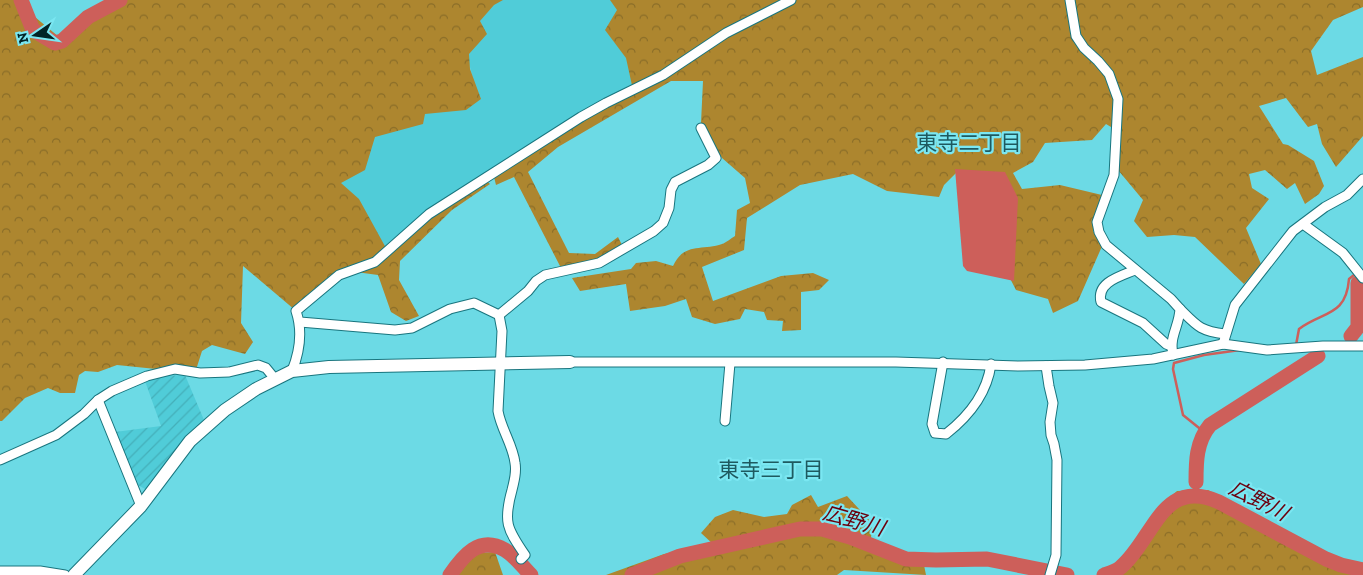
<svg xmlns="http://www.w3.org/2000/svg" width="1363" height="575" font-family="'Zilla Slab','Noto Sans JP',serif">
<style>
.built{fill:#50ccd8}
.industrial{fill:url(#industrial-furrows)}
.forest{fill:url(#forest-crowns)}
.water{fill:#cd5f5a}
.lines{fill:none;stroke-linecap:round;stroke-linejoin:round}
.stream{stroke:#cd5f5a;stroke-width:2.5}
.river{stroke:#cd5f5a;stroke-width:15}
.street-casing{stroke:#19757e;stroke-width:11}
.secondary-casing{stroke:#19757e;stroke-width:14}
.street{stroke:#fff;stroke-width:9}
.secondary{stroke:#fff;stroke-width:12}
.labels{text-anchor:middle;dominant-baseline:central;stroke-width:4.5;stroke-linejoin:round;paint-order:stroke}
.neighbourhood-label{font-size:21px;fill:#1e5a60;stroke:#7ae7f2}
.water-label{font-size:21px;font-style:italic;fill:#6b000d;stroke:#7ae7f2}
</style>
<defs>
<pattern id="industrial-furrows" width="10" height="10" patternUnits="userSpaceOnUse" patternTransform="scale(1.25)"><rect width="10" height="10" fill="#50ccd8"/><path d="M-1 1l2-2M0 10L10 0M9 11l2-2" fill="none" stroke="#44afb9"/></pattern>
<pattern id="forest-crowns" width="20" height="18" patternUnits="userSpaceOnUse" patternTransform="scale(1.25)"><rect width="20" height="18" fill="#ad862f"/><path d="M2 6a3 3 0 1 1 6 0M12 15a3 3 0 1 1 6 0" fill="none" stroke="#8a6d28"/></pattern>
</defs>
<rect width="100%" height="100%" fill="#6cdae5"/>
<polygon class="built" points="496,0 613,0 622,9 636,85 429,211 383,249 338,182 374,135 423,111 478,99 466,51 475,20"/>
<polygon class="industrial" points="185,375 204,420 147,490 134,483 115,432 161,426 145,381 158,376"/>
<g class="forest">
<polygon points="0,0 28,0 35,17 59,37 92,8 106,0 503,0 494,5 480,21 487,34 469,54 470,69 481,99 466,110 425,114 423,124 375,137 365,170 341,183 359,199 386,248 441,208 487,181 490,184 452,210 400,261 399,280 419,316 406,321 391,312 378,275 341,270 295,310 243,266 241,323 253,342 245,354 212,345 202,351 195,373 117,365 98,372 85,371 79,375 75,393 60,393 48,388 25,398 2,421 0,421"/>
<path d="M610,0H1363V7L1333,20L1311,51L1317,75L1363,57V136L1336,167L1322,144L1317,124L1308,127L1286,98L1259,106L1283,144L1288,145L1314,161L1324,186L1319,194L1305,204L1295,183L1287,189L1265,170L1249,174L1252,188L1269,199L1246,228L1261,264L1244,284L1195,237L1174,235L1147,237L1134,221L1143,200L1118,170L1116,130L1106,124L1092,140L1045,143L1033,162L1013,173L1022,189L1060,185L1102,195L1093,231L1103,244L1078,301L1053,313L1048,299L1016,290L956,173L944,185L939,197L887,191L853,174L800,185L747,218L744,250L702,267L713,301L781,276L813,273L829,280L819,290L801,292V330L782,331L783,321L767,320L764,312L745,309L740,319L715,324L692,317L686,299L665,306L630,311L626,284L580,291L572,278L631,269L636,263L656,261L673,266C684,242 702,251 722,244C726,243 731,238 735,236L737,210L750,203L745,178L722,158L701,123L703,81H671L558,147L528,172L569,253L595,254L618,237L623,247L600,266H560L514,177L496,185L494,177L633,90L626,58L605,30L617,10Z"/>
<polygon points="1208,490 1262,518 1336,558 1363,563 1363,575 1111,575 1128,566 1150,542 1157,527 1160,506 1177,491"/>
<polygon points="811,495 818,507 847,496 872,523 871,538 900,554 922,555 926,575 844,570 837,575 606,575 664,554 714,545 701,533 715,517 733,510 764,517 787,514 792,505"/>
<polygon points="495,552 503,575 455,575 476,553"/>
</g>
<polygon class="water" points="955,169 1005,172 1018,198 1014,281 967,271 963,266"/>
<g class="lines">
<g class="stream">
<path d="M1296,345L1299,329C1323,311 1346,317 1349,279L1354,275"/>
<polyline points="1204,432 1183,415 1173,369 1174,363 1204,355 1240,350"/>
<polyline points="1196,491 1196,496"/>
</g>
<g class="river">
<polyline points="21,0 33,30 55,43 62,41 88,17 120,0"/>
<polyline points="1351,336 1358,327 1358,283"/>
<path d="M1196,482C1196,462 1196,442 1210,425L1318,356"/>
<path d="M450,575C463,556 479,535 505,550C514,555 523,567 531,575"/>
<polyline points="632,575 680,556 800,529 822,529 850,537 906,559 936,560 987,559 1067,575"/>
<path d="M1104,575C1110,573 1117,571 1121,567C1154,539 1162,476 1219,502L1326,559L1341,565L1363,570"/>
</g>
<defs>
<g id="street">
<path d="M1070,0L1076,36L1084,48L1098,61L1109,74L1118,99L1114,175L1097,222L1099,232L1106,245L1171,299L1180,309C1179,327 1169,336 1173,355"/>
<polyline points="1303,224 1343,253 1363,278"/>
<path d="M1135,270C1121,276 1096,282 1101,302L1143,323L1166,344L1171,346"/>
<path d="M1180,309C1197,326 1200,331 1225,334"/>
<polyline points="499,315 528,291 536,281 545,275 599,263 654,231 663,223 669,208 671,190 675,182 708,165 716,158 701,128"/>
<path d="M499,315L502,331L498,411C501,429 513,445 515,463C517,473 514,481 512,490C503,522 507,529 525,555L521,559"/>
<polyline points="300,322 395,330 412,328 450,309 474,303 499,315"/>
<polyline points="1223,344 1235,305 1293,231 1325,207 1347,195 1363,179"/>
<polyline points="570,362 896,362 1018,366 1085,365 1153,359 1223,344 1267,350 1323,346 1363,346"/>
<path d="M943,362L932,424L935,433L946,434C969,416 987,394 991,364"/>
<polyline points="1046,366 1049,386 1053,403 1050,422 1051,435 1054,444 1057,460 1056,555 1050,575"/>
<path d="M292,371C300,351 303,332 296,311L339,275L375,262L429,214L581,117L606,103L663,75L726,33L791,0"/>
<polyline points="98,400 141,506"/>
<polyline points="725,421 730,363"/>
<polyline points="0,460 56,435 84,414 98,400 112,391 147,376 175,369 200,373 229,372 258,365 266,368 275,379"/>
<polyline points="0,571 40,571 65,575"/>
</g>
<polyline id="secondary" points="74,575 141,506 190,441 225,410 256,389 292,371 329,367 570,362"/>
</defs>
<use href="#street" class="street-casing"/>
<use href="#secondary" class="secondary-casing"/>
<use href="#street" class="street"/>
<use href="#secondary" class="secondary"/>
</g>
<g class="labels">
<g class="neighbourhood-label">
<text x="969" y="142">東寺二丁目</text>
<text x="771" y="469">東寺三丁目</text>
</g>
<g class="water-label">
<text transform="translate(1259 500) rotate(27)">広野川</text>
<text transform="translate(854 520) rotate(16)">広野川</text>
</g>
</g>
<g transform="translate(35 35) rotate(257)" stroke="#7ae7f2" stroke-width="4" paint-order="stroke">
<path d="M0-4L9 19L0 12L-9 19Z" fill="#002427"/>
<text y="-8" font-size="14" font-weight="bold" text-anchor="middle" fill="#002427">N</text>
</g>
</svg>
